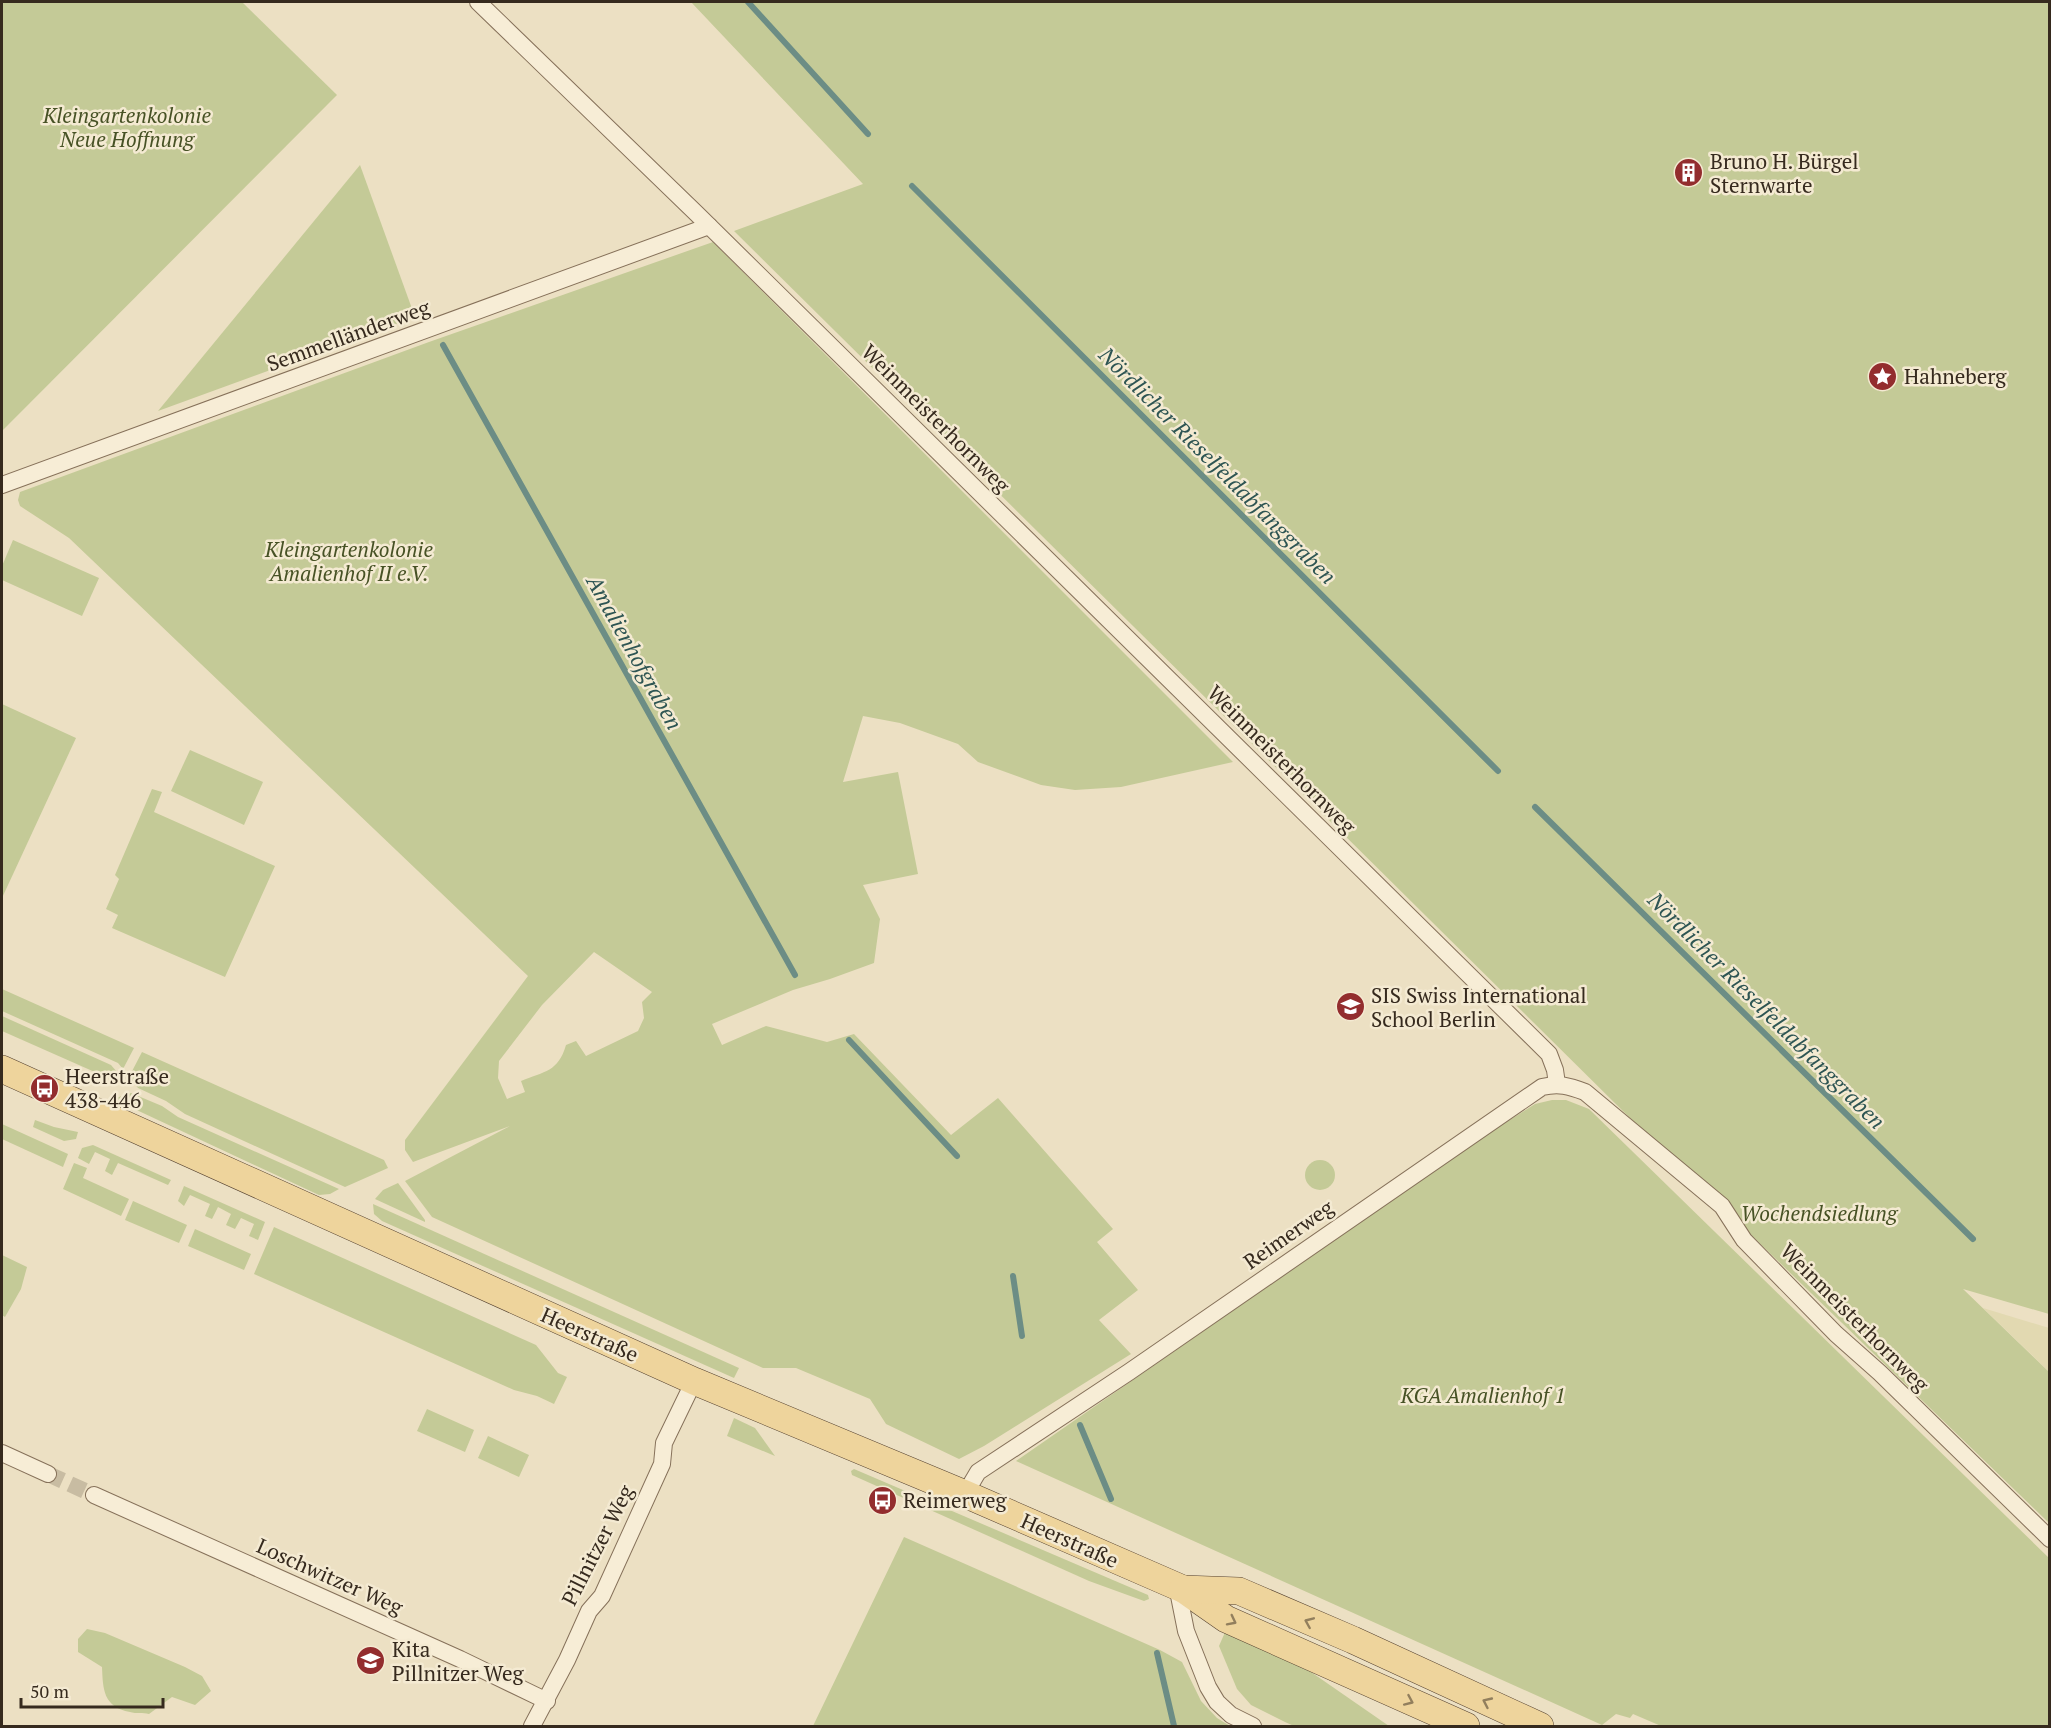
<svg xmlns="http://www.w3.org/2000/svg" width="2051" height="1728" font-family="'PT Serif',serif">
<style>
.farmland{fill:#e2d9b1}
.green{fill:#c4ca97;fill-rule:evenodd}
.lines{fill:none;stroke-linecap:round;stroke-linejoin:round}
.stream{stroke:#6c8d85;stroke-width:6}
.minor-tunnel{stroke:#c8bca2;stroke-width:16;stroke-dasharray:16 8;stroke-linecap:butt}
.minor-casing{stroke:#86715a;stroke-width:18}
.primary-casing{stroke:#54402f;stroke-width:28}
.minor{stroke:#f7edd6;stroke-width:16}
.primary{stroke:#eed49c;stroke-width:27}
.oneway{stroke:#927f5d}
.labels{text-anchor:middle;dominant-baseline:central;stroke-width:5;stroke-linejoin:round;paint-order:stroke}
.park-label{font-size:21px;font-style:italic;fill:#475225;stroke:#f4ead2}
.poi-label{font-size:21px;fill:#362a1e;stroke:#f4ead2;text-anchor:start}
.street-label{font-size:21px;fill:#362a1e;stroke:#f4ead2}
.water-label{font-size:22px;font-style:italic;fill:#2e5553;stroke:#f4ead2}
</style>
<rect width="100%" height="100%" fill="#ece0c3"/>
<polygon class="farmland" points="1983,1308 2049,1328 2049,1372 2032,1355"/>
<g class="green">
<polygon points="2,2 242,2 337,95 2,431"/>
<polygon points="691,2 2049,2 2049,1314 1963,1289 2049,1372 2049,1523 1633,1121 734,231 863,184"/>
<polygon points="360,165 415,317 158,411"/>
<path d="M713,242L1233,762L1121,787L1075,790L1041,785L978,762L958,744L900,723L863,716L843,782L898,772L918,874L863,885L880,919L874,963L830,979L793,990L712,1024L722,1045L766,1026L827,1042L854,1034L951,1135L998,1098L1113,1229L1097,1242L1138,1290L1099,1320L1131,1354L984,1446L959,1459L886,1424L870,1399L796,1368H763L432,1217L405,1181L510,1126L413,1162L405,1150V1140L528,976L69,538L20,506L18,500L20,492L429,342ZM594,952L652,992L642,1002L644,1018L638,1031L586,1056L576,1041L566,1045C558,1072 545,1071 521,1081L525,1092L507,1099L498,1078L499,1061L542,1005Z"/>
<polygon points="13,540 99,578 82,616 2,580 2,566"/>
<polygon points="2,704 76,738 2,898"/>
<polygon points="190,750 263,782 244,825 171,791"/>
<polygon points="152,789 162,792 154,812 275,866 225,977 112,928 118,915 106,909 119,879 115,875"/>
<polygon points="2,989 134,1048 123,1069 118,1063 2,1011"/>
<polygon points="2,1016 111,1065 117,1072 106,1077 2,1031"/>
<polygon points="142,1052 384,1160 388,1168 345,1187 185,1114 166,1101 138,1088 129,1077"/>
<polygon points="131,1093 162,1106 178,1117 339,1189 330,1194 319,1195 113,1099"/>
<polygon points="1552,1100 1566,1100 1589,1109 2049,1558 2049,1726 1661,1726 1633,1714 1630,1718 1616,1714 1602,1725 1016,1461 1492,1131 1535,1104"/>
<polygon points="35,1120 54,1127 78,1132 76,1139 64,1141 33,1127"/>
<polygon points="2,1124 68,1154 63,1167 2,1139"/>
<polygon points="93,1145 171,1180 168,1185 118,1163 112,1175 105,1171 110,1159 95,1152 89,1164 78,1158 82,1148"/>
<circle cx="1320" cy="1175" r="15"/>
<polygon points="74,1163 87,1168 83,1178 129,1199 121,1216 63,1189"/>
<polygon points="398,1183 425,1220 425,1222 375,1199 383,1190"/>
<polygon points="184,1186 265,1222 258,1240 249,1236 254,1224 241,1218 235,1229 226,1225 231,1214 218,1207 212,1219 205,1216 210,1204 190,1195 184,1206 178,1201"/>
<polygon points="133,1201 187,1225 179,1243 125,1220"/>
<polygon points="373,1204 739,1368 734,1378 382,1221 374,1214"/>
<polygon points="274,1227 536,1345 558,1373 567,1377 554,1404 537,1396 514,1390 254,1274"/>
<polygon points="195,1229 251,1254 244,1270 188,1246"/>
<polygon points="2,1255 27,1267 21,1289 5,1317 2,1315"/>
<polygon points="427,1409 474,1430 465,1452 417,1431"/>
<polygon points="734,1418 755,1428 775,1456 727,1436"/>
<polygon points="488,1436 529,1455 519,1477 478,1458"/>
<polygon points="854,1469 1148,1595 1149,1599 1144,1601 1089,1581 852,1475 851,1471"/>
<polygon points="904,1537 1160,1650 1182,1662 1201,1701 1217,1718 1230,1726 813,1726"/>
<path d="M87,1629L105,1633L185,1667L202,1676L211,1691L195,1705L172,1697L149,1714C143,1712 136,1714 130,1712C103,1707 103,1689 102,1667L78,1652V1639Z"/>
<polygon points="1226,1630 1311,1672 1389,1726 1294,1726 1285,1722 1251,1705 1237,1689 1219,1646"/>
</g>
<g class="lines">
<g class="stream">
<polyline points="748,2 868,134"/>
<polyline points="912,186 1498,771"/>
<polyline points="443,345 795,975"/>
<polyline points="1535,807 1973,1239"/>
<polyline points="849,1040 957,1156"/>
<polyline points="1013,1276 1022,1336"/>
<polyline points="1080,1425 1111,1499"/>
<polyline points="1157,1653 1174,1726"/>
</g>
<polyline class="minor-tunnel" points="48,1474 94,1495"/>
<defs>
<g id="minor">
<polyline points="478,2 697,214 1549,1054 1555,1070 1557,1084"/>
<polyline points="2,485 709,226"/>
<polyline points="2,1453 48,1474"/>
<path d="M965,1494L978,1472L1129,1372L1542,1087C1559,1083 1569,1086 1585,1092L1722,1206L1744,1240L1836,1334L1880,1373L2050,1539"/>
<polyline points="94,1495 460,1659 547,1701"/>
<polyline points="1177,1586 1186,1631 1208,1687 1217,1702 1231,1715 1253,1726"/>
<polyline points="532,1726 567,1660 589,1611 602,1596 662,1464 664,1443 694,1381"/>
</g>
<g id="primary">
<polyline points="2,1069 694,1381 965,1494 1183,1589 1226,1619 1466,1726"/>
<polyline points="1183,1589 1239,1591 1353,1640 1540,1726"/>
</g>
</defs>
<use href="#minor" class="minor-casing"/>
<use href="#primary" class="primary-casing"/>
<use href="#minor" class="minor"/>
<use href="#primary" class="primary"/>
</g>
<defs><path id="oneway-chevron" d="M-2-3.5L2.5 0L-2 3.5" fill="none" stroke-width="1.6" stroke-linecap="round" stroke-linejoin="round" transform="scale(1.5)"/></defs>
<g class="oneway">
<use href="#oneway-chevron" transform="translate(1232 1621) rotate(27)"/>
<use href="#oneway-chevron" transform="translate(1309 1622) rotate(-157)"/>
<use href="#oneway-chevron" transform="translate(1409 1701) rotate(24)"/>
<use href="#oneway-chevron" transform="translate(1487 1702) rotate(-155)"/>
</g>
<defs>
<symbol id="building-disc" viewBox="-11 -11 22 22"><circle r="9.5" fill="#932d2e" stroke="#f4ead2"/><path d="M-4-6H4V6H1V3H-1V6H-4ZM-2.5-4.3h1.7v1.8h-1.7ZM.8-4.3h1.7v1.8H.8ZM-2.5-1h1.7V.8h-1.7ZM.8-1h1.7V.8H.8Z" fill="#fff"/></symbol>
<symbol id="sight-disc" viewBox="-11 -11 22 22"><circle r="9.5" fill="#932d2e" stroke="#f4ead2"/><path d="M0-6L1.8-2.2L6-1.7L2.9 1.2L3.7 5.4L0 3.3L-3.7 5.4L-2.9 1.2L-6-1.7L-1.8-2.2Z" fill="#fff"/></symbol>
<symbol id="school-disc" viewBox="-11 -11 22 22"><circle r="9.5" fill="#932d2e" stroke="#f4ead2"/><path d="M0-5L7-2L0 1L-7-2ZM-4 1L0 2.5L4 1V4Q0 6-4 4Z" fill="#fff"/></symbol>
<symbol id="bus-disc" viewBox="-11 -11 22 22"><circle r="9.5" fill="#932d2e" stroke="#f4ead2"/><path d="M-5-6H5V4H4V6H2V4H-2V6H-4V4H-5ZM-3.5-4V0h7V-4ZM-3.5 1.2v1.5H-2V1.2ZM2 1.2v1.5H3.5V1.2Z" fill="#fff"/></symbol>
</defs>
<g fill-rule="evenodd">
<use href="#building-disc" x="1672" y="156" width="33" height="33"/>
<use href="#sight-disc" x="1866" y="360" width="33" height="33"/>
<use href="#school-disc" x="1334" y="990" width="33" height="33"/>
<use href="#bus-disc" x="28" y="1072" width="33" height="33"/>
<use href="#bus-disc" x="866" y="1484" width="33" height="33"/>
<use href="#school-disc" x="354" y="1644" width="33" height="33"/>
</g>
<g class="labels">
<g class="park-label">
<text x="127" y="115">Kleingartenkolonie<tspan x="127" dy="24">Neue Hoffnung</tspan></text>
<text x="349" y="549">Kleingartenkolonie<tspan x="349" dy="24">Amalienhof II e.V.</tspan></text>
<text x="1819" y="1213">Wochendsiedlung</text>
<text x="1483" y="1395">KGA Amalienhof 1</text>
</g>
<g class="poi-label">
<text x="1710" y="161">Bruno H. Bürgel<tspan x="1710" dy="24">Sternwarte</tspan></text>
<text x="1904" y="376">Hahneberg</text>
<text x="1371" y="995">SIS Swiss International<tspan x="1371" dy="24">School Berlin</tspan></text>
<text x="65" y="1076">Heerstraße<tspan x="65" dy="24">438-446</tspan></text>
<text x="903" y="1500">Reimerweg</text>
<text x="392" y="1649">Kita<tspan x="392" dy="24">Pillnitzer Weg</tspan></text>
</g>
<g class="street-label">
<text transform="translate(348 335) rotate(-20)">Semmelländerweg</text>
<text transform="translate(936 418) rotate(45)">Weinmeisterhornweg</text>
<text transform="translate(1282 759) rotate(45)">Weinmeisterhornweg</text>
<text transform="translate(1288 1234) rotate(-35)">Reimerweg</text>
<text transform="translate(1855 1317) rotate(45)">Weinmeisterhornweg</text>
<text transform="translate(590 1334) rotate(24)">Heerstraße</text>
<text transform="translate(1070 1540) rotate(24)">Heerstraße</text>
<text transform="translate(597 1545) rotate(-63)">Pillnitzer Weg</text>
<text transform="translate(330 1576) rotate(24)">Loschwitzer Weg</text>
</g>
<g class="water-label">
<text transform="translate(1218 465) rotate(45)">Nördlicher Rieselfeldabfanggraben</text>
<text transform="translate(635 652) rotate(61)">Amalienhofgraben</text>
<text transform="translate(1767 1010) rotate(45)">Nördlicher Rieselfeldabfanggraben</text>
</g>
</g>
<rect width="2051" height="1728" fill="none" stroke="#362a1e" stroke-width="6"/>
<path d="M21 1698v9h142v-9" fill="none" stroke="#362a1e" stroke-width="3"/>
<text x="30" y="1698" font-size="18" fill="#362a1e" stroke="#f4ead2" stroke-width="4.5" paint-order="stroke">50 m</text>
</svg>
